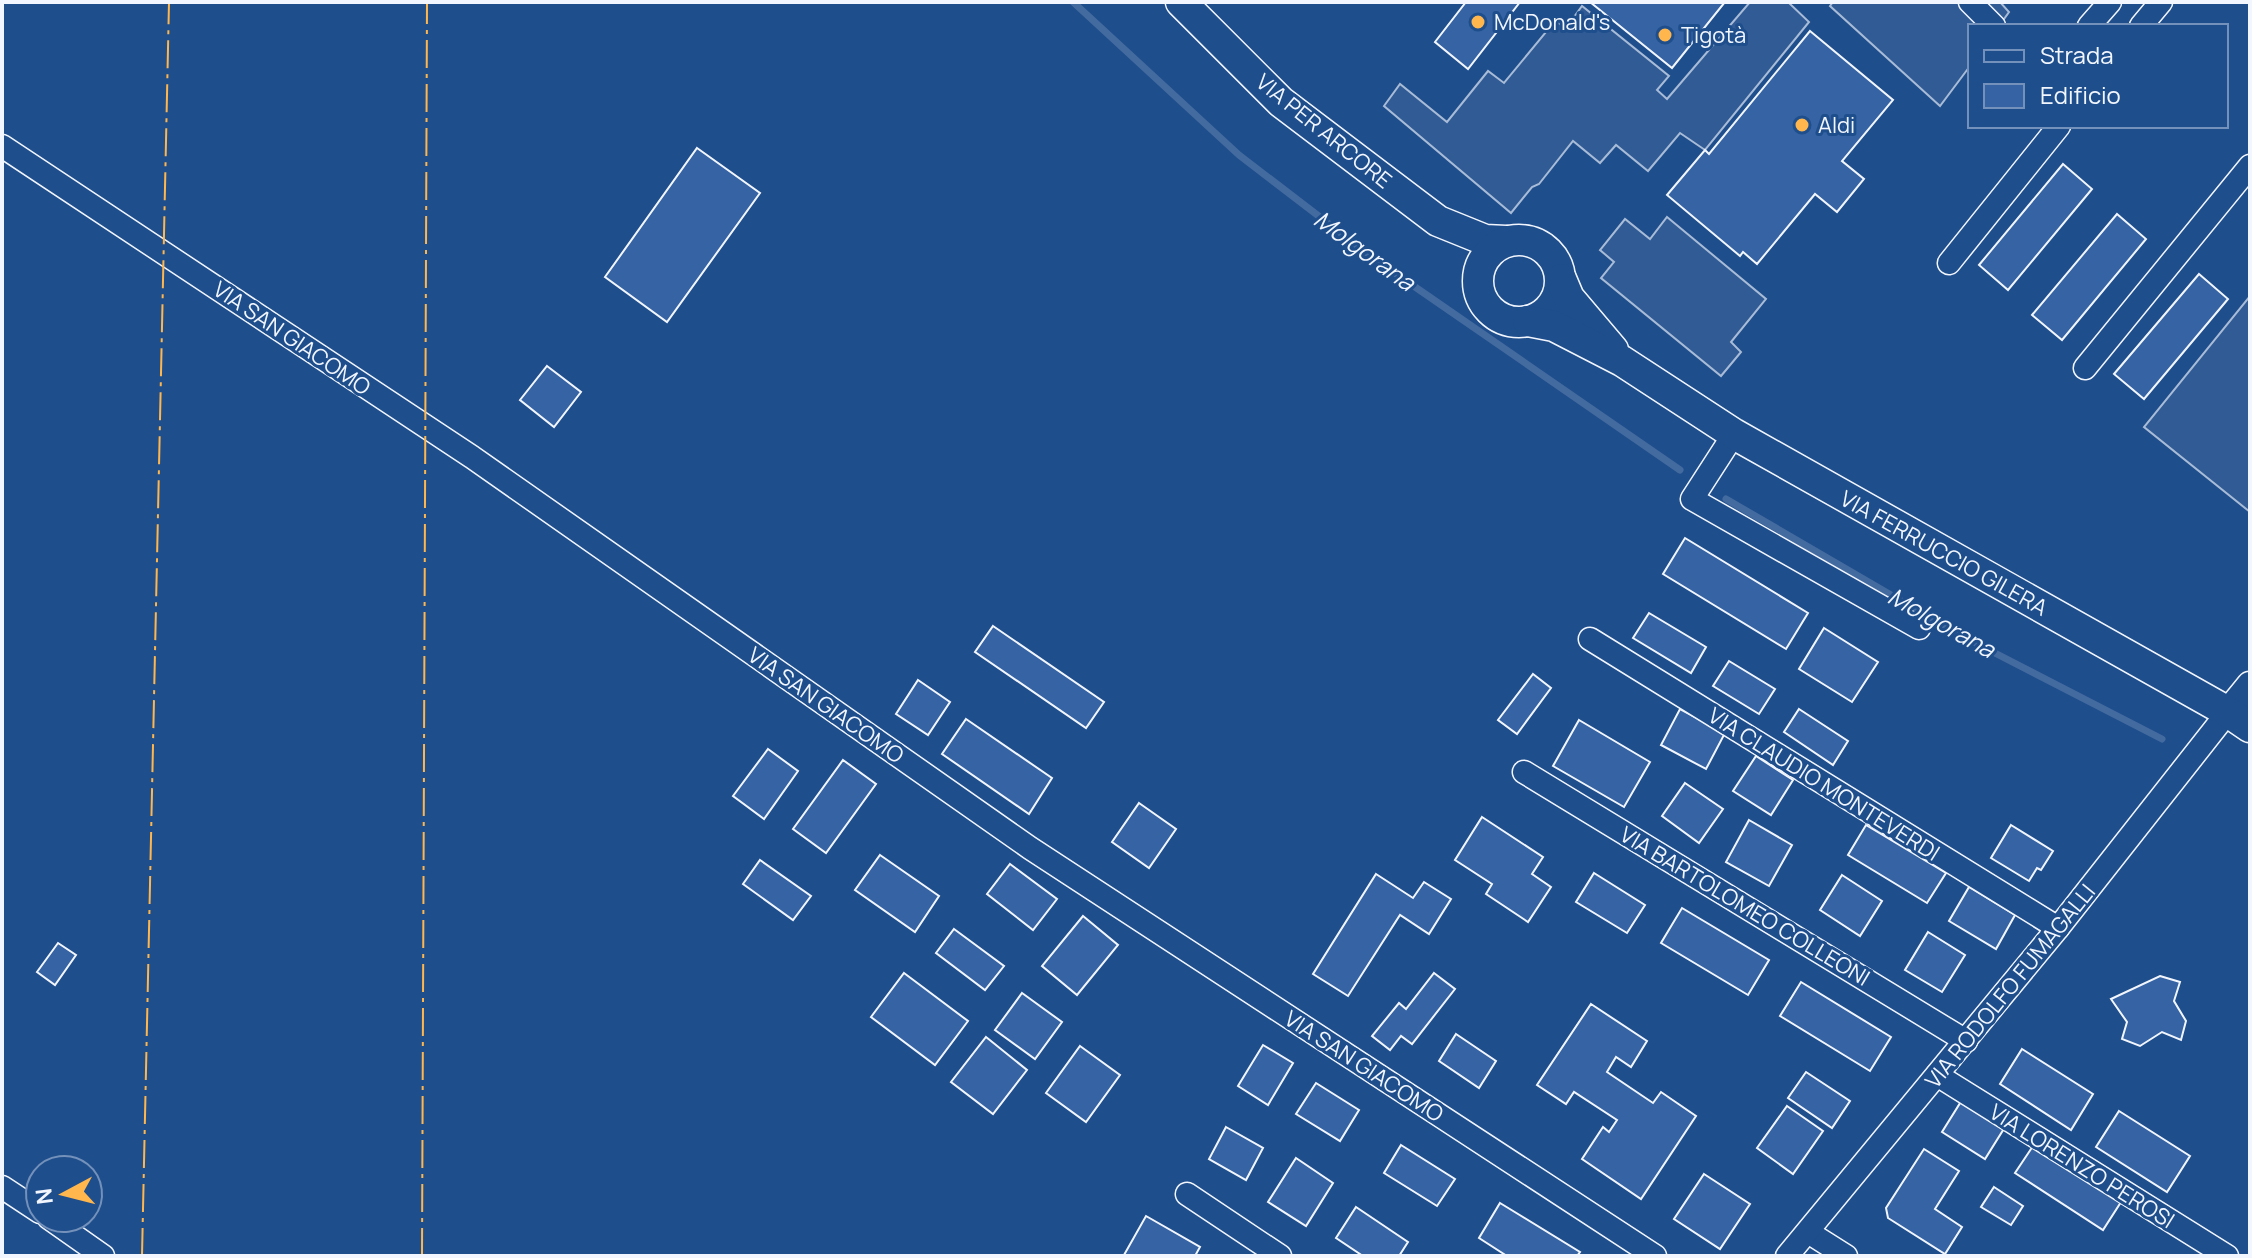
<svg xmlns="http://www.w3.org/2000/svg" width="2252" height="1258" font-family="Manrope,sans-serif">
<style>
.built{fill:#305b95;stroke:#a8bbd7;stroke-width:2}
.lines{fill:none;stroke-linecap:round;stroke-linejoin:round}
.stream{stroke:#446ba0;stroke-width:7}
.building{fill:#3563a3;stroke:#f2f6ff;stroke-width:2}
.minor-casing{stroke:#f2f6ff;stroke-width:25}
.tertiary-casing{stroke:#f2f6ff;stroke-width:29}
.secondary-casing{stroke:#f2f6ff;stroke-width:33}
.minor{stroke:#1f4e8c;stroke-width:22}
.tertiary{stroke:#1f4e8c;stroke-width:26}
.secondary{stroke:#1f4e8c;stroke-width:30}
.power{stroke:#ffb74d;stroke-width:2;stroke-dasharray:28 6 4 6;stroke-linecap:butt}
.poi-dot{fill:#ffb74d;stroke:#1f4e8c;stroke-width:3}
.labels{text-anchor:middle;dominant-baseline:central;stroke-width:6;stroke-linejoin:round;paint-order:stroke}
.poi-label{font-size:22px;fill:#f2f6ff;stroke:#1f4e8c;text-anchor:start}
.street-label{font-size:22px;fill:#f2f6ff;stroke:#1f4e8c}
.water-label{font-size:24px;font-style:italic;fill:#f2f6ff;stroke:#1f4e8c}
</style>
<rect width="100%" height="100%" fill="#1f4e8c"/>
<g class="built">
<polygon points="1750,2 1788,2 1809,22 1705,150 1680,133 1648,171 1616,145 1600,163 1573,141 1539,184 1532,187 1511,213 1384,106 1400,84 1447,122 1488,71 1504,83 1555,21 1566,28 1582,6 1669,76 1657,90 1667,99"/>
<polygon points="1833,2 2000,2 2009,12 1999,26 1970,26 1970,66 1940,106 1830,6"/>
<polygon points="1667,217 1766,299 1731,342 1741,352 1721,376 1601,278 1614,262 1600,250 1625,219 1650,239"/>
<polygon points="2250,296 2250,512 2144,427"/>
</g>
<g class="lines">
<g class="stream">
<polyline points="1073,2 1239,155 1376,260 1680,470"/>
<polyline points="1726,499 1958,634 2162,739"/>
</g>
</g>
<g class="building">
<polygon points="1466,2 1520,2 1468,69 1435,42"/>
<polygon points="1590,2 1725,2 1672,68"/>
<polygon points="1810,31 1893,100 1842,161 1864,179 1837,212 1815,194 1757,264 1743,252 1740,256 1667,195 1705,150 1709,154"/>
<polygon points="697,148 760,193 667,322 605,277"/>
<polygon points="2063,164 2092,189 2008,290 1979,265"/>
<polygon points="2117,214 2146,239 2062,340 2032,315"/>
<polygon points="2199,274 2228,299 2144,399 2114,374"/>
<polygon points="547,366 581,392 554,427 520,400"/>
<polygon points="1685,538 1808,613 1786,649 1663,574"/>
<polygon points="1649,613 1706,647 1691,673 1633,638"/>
<polygon points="993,626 1104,702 1086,728 975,652"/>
<polygon points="1824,628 1878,662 1852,702 1799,669"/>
<polygon points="1729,661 1775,689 1759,714 1713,686"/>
<polygon points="1533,674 1551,688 1517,734 1498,720"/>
<polygon points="918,680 950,702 928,735 896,714"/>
<polygon points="1680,709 1725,733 1706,769 1661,745"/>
<polygon points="1799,709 1848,741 1833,765 1784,732"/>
<polygon points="966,719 1052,778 1029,814 942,754"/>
<polygon points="1579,720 1650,762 1624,807 1553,766"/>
<polygon points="768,749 798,771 764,819 733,796"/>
<polygon points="1756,756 1793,780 1771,815 1733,791"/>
<polygon points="843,760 876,784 826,853 793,829"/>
<polygon points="1685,783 1723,809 1699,843 1662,816"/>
<polygon points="1139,803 1176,829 1149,868 1112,842"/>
<polygon points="1482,817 1543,857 1532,874 1551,887 1528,922 1486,894 1492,884 1455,860"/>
<polygon points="1749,820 1792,845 1769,886 1726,862"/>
<polygon points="1866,825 1946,873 1927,903 1848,855"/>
<polygon points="2011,825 2053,851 2041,870 2037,868 2029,881 1991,858"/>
<polygon points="880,855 939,896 915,932 855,890"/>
<polygon points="760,860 811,896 793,920 743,884"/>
<polygon points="1010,864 1057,899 1033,930 987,894"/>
<polygon points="1594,873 1645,905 1627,933 1576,902"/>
<polygon points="1376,874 1413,898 1424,882 1451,899 1429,934 1400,915 1348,996 1313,974"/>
<polygon points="1842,875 1882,901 1860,936 1820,910"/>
<polygon points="1969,887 2015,915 1996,949 1949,921"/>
<polygon points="1682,908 1769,960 1748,995 1661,943"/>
<polygon points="1083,916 1118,945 1077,995 1042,966"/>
<polygon points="954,929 1004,966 985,990 936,953"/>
<polygon points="1928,932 1965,955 1942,992 1905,970"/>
<polygon points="58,943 76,955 55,985 37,972"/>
<polygon points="904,973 968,1021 935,1065 871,1017"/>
<polygon points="1434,973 1455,989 1412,1044 1401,1036 1390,1050 1372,1036 1399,1003 1406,1009"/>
<polygon points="2160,976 2180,982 2174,1001 2186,1021 2181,1040 2162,1032 2140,1046 2122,1039 2127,1022 2111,999"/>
<polygon points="1801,982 1891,1037 1870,1071 1780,1016"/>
<polygon points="1022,993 1062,1022 1035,1059 995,1030"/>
<polygon points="1591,1004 1647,1041 1631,1067 1616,1057 1607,1072 1653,1103 1661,1092 1696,1116 1641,1199 1582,1159 1603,1127 1609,1132 1617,1120 1574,1092 1566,1104 1537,1085"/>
<polygon points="1456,1034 1496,1061 1479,1088 1439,1061"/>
<polygon points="986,1037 1027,1070 993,1114 951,1082"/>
<polygon points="1263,1045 1293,1063 1268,1105 1238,1086"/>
<polygon points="1080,1046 1120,1075 1086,1122 1046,1093"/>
<polygon points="2022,1049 2093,1094 2071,1130 2000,1084"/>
<polygon points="1806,1072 1850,1101 1832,1128 1788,1098"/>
<polygon points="1316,1083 1359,1110 1340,1141 1296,1114"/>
<polygon points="1962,1100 2005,1127 1985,1159 1942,1132"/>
<polygon points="1787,1106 1823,1131 1793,1174 1757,1148"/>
<polygon points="2119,1111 2190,1156 2167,1192 2096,1147"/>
<polygon points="1226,1127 1263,1148 1246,1180 1209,1159"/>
<polygon points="1401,1145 1455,1179 1437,1206 1384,1173"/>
<polygon points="2033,1146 2121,1202 2103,1230 2015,1173"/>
<polygon points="1924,1149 1959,1171 1935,1209 1962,1227 1945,1254 1888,1218 1886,1208"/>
<polygon points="1296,1158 1333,1183 1306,1226 1268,1202"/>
<polygon points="1704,1174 1750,1204 1720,1249 1674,1219"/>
<polygon points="1994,1187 2023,1206 2011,1225 1981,1207"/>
<polygon points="1500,1203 1580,1252 1577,1256 1507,1256 1479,1238"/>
<polygon points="1356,1207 1408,1242 1399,1256 1363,1256 1336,1238"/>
<polygon points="1146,1216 1200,1247 1195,1256 1124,1255"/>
</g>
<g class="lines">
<defs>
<g id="minor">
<polyline points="1970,2 1994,26"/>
<polyline points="2089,26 2110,2"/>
<polyline points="2141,26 2161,2"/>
<polyline points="2,146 472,457 1030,848 1655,1256"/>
<polyline points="1949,263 2059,126"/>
<polyline points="2085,368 2250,166"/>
<polyline points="1734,434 1692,499 1919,628"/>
<polyline points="1590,639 2058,928"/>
<polyline points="1524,772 1966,1041"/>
<polyline points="1937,1075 2227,1256"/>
<polyline points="2,1187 40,1212"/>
<polyline points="1187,1194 1280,1256"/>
<polyline points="49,1218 103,1256"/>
<polyline points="1808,1232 1846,1256"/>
<polyline points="1787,1256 2058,928 2228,712"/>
</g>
<polyline id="tertiary" points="2228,712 2250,685"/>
<g id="secondary">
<polyline points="1181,2 1281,102 1438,221 1485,240 1506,241"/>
<circle cx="1519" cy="281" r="41"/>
<polyline points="1561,279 1569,298 1613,350"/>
<polyline points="1528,321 1554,326 1622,361 1734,434 2228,712 2250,727"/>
</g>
</defs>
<use href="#minor" class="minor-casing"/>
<use href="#tertiary" class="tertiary-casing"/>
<use href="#secondary" class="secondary-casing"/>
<use href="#minor" class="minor"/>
<use href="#tertiary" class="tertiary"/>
<use href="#secondary" class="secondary"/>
<g class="power">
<polyline points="142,1256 169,2"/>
<polyline points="422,1256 427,2"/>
</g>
</g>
<g class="poi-dot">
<circle cx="1478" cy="22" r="8"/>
<circle cx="1665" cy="35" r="8"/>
<circle cx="1802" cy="125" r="8"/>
</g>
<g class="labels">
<g class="poi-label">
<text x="1494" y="22">McDonald's</text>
<text x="1681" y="35">Tigotà</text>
<text x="1818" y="125">Aldi</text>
</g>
<g class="street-label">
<text transform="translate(1324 131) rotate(39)">VIA PER ARCORE</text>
<text transform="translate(292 338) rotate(34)">VIA SAN GIACOMO</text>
<text transform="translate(1944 553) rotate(29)">VIA FERRUCCIO GILERA</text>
<text transform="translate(826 705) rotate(35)">VIA SAN GIACOMO</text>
<text transform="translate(1824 784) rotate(32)">VIA CLAUDIO MONTEVERDI</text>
<text transform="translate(1745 906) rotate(31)">VIA BARTOLOMEO COLLEONI</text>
<text transform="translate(2010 986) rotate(-51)">VIA RODOLFO FUMAGALLI</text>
<text transform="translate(1364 1066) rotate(33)">VIA SAN GIACOMO</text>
<text transform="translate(2082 1166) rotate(32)">VIA LORENZO PEROSI</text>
</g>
<g class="water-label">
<text transform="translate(1365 250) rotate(36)">Molgorana</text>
<text transform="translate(1942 622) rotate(29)">Molgorana</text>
</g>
</g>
<rect width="2252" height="1258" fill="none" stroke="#f2f6ff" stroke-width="8"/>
<rect x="1968" y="24" width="260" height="104" fill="#1f4e8c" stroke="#7391ba" stroke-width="2"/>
<rect x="1984" y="50" width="40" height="12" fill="#1f4e8c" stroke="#7391ba" stroke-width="2"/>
<text x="2040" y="64" font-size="24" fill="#f2f6ff">Strada</text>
<rect x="1984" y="84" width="40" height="24" fill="#3563a3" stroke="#7391ba" stroke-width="2"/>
<text x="2040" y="104" font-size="24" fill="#f2f6ff">Edificio</text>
<g transform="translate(64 1194) rotate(263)"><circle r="38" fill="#1f4e8c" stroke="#7391ba" stroke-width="2"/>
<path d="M0-6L14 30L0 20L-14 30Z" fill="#ffb74d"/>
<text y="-12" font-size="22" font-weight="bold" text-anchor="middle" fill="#f2f6ff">N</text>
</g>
</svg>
